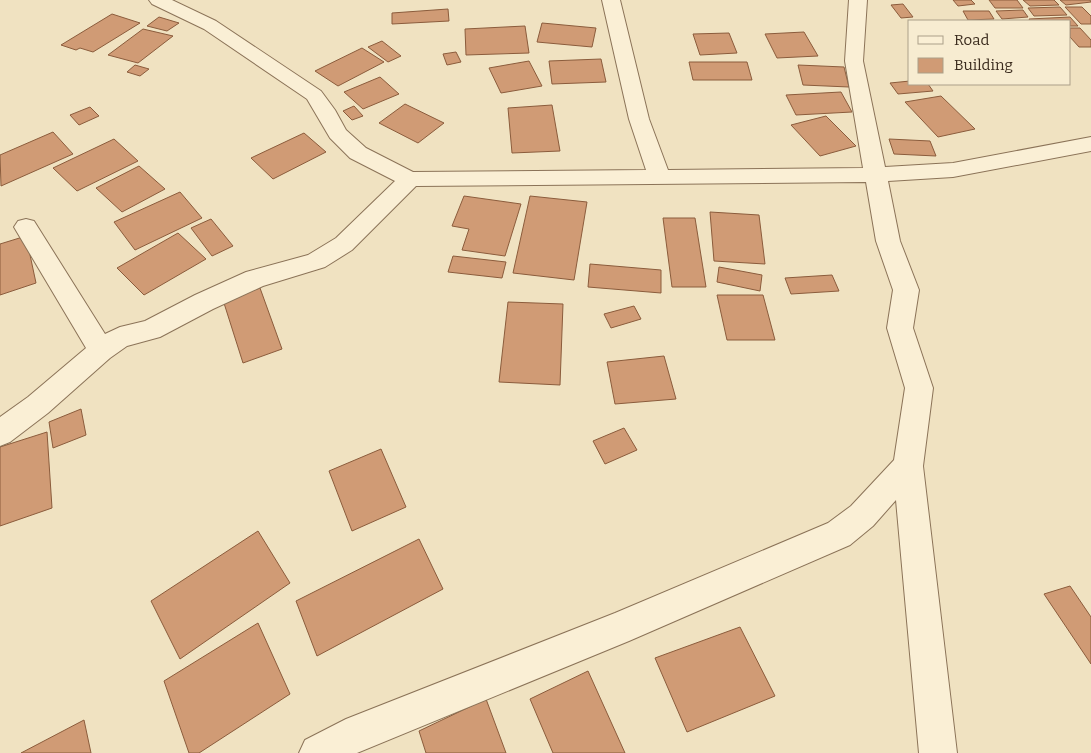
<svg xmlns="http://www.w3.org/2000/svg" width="1091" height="753" font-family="Bitter,serif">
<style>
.building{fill:#d09b75;stroke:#8b5c3c}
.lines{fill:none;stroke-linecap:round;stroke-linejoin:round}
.street-casing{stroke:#8b7358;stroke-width:2}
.street{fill:#faefd5;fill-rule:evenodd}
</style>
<rect width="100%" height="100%" fill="#f0e2c1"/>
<g class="building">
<polygon points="953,0 971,0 975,4 958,6"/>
<polygon points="989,0 1017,0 1023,8 995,8"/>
<polygon points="1023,0 1054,0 1059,5 1030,6"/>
<polygon points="1060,0 1090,0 1091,2 1066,5"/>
<polygon points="903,4 913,17 901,18 891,5"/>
<polygon points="1060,7 1067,15 1034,16 1028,8"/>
<polygon points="1065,7 1082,7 1091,16 1091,24 1081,24"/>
<polygon points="448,9 449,21 392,24 392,13"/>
<polygon points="1023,10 1028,17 1002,19 996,11"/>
<polygon points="963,11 989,11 994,19 968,20"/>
<polygon points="112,14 140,23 93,52 80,48 76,50 61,45"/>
<polygon points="159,17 179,23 167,31 147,26"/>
<polygon points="1070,17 1078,26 1070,26 1070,21 1030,21 1029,19"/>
<polygon points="542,23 596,28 592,47 537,42"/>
<polygon points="525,26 529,53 466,55 465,29"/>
<polygon points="1070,28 1080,28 1091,40 1091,47 1079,47 1070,37"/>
<polygon points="143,29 173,36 138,63 108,55"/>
<polygon points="804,32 818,56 777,58 765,34"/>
<polygon points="729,33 737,53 700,55 693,34"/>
<polygon points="382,41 401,56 388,62 368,47"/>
<polygon points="362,48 384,62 338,86 315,71"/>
<polygon points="456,52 461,62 447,65 443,54"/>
<polygon points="601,59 606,82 552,84 549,61"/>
<polygon points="529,61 542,86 501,93 489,68"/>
<polygon points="689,62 747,62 752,80 693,80"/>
<polygon points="135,65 149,69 140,76 127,72"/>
<polygon points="798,65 844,67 849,87 803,85"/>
<polygon points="380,77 399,94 363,109 344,92"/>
<polygon points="910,81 910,84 928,84 933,91 898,94 890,83"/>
<polygon points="841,92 852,112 796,115 786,95"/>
<polygon points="941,96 975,129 938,137 905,102"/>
<polygon points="405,104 444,123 418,143 379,123"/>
<polygon points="552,105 560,151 512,153 508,108"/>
<polygon points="354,106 363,116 352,120 343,111"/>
<polygon points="90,107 99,116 79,125 70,115"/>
<polygon points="826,116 856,146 820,156 791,125"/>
<polygon points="53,132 73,154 1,186 0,155"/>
<polygon points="304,133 326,152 273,179 251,158"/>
<polygon points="114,139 138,161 77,191 53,168"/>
<polygon points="889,139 930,141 936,156 894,154"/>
<polygon points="139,166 165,189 122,212 96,188"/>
<polygon points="180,192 202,218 135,250 114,222"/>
<polygon points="464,196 521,204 505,256 462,250 469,229 452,226"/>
<polygon points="530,196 587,202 574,280 513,273"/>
<polygon points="710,212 759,215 765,264 714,261"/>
<polygon points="663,218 695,218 706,287 672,287"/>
<polygon points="211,219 233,246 212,256 191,228"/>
<polygon points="178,233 206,259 144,295 117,268"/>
<polygon points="26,236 36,283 0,295 0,244"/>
<polygon points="453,256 506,262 502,278 448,272"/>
<polygon points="590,264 661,270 661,293 588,287"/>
<polygon points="719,267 762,275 760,291 717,282"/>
<polygon points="832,275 839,291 791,294 785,278"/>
<polygon points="260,288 282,349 243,363 223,300"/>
<polygon points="717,295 763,295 775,340 727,340"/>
<polygon points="508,302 563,304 560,385 499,382"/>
<polygon points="634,306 641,319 611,328 604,314"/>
<polygon points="664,356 676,399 615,404 607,362"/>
<polygon points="81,409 86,435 53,448 49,422"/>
<polygon points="624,428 637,450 605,464 593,441"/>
<polygon points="47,432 52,508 0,526 0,447"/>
<polygon points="381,449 406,507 352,531 329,471"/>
<polygon points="258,531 290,583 180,659 151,601"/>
<polygon points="419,539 443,589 317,656 296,601"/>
<polygon points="1070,586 1091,617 1091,664 1044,594"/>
<polygon points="258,623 290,694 199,753 189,753 164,681"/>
<polygon points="740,627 775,696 687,732 655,658"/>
<polygon points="588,671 625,753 553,753 530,699"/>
<polygon points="486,699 506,753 426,753 419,731"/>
<polygon points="84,720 91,753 21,753"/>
</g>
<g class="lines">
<defs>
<polygon id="street" points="149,0 172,0 216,21 321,91 335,110 346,130 366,148 413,172 646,170 629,119 602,0 620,0 649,119 668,170 863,168 845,61 849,0 867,0 863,61 885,167 953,163 1091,137 1091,151 953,177 888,181 900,241 919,290 913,328 933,388 923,466 957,753 919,753 896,500 873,526 850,545 629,641 357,753 299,753 305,740 346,719 615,613 828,523 851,506 894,460 905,388 887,328 893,290 876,241 866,182 416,186 352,250 325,267 263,286 213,309 160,337 127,346 110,358 48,413 10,442 0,446 0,417 28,397 86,348 14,227 18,221 26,219 34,221 105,334 120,327 145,321 195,295 246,272 308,255 336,238 395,181 350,158 330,138 307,99 204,29 152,4"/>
</defs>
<use href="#street" class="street-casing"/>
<use href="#street" class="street"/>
</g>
<rect x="908" y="20" width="162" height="65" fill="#f7ecd1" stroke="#ab9f89"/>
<rect x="918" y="36" width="25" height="8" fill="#faefd5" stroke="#ab9f89"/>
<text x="954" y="45" font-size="15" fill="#3a2b1d">Road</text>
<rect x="918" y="58" width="25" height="15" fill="#d09b75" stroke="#ab9f89"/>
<text x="954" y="70" font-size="15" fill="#3a2b1d">Building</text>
</svg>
